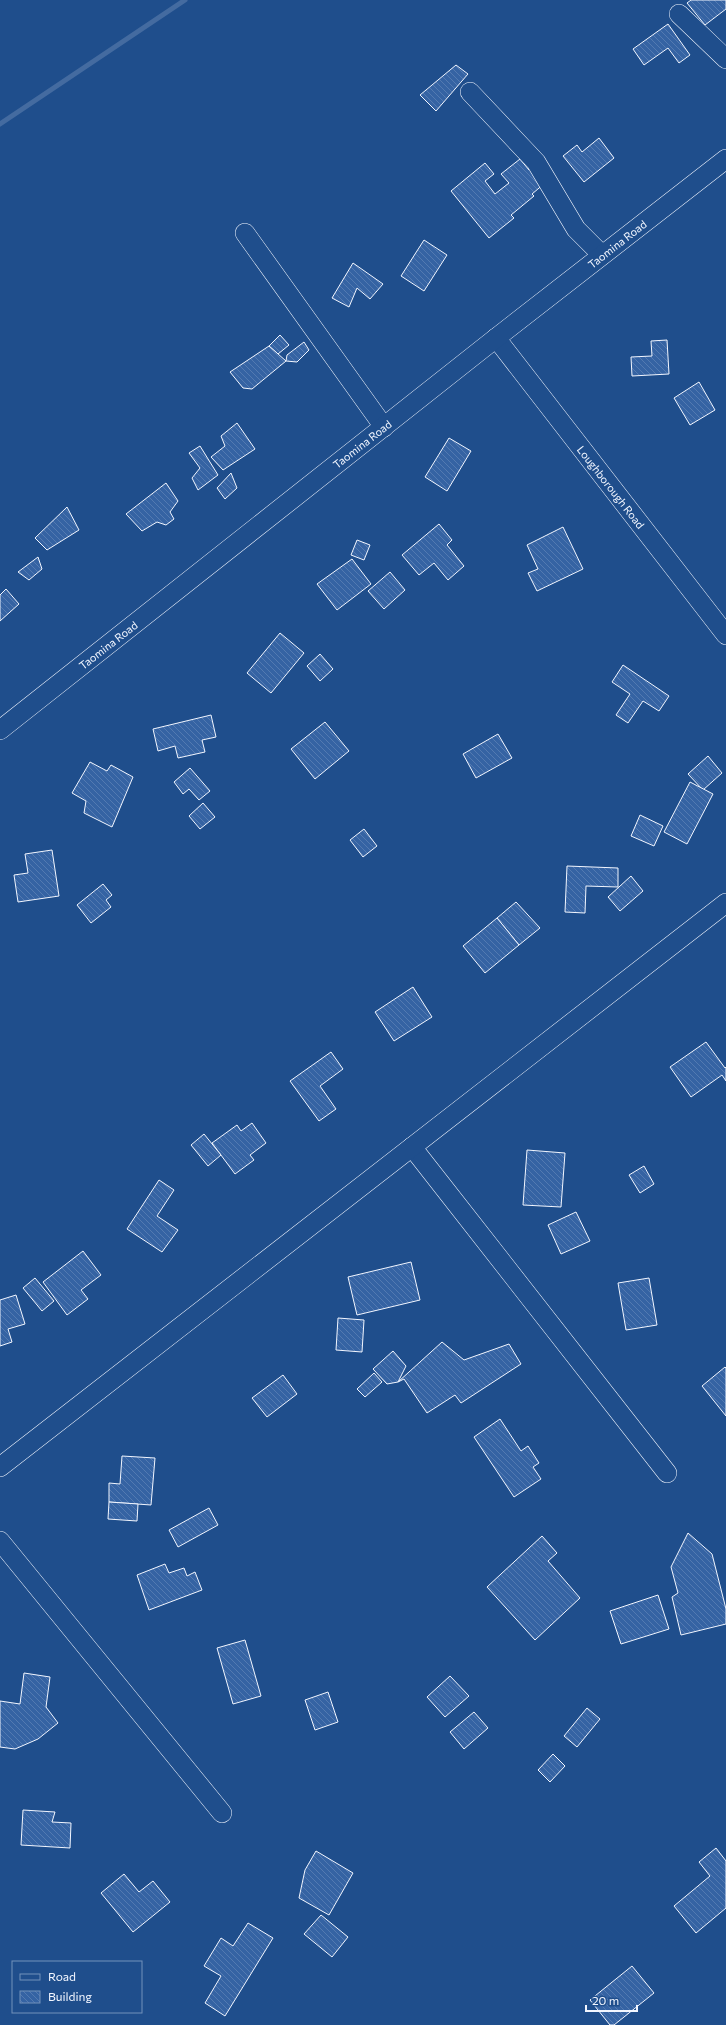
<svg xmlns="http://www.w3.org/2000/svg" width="726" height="2025" font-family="Commissioner,sans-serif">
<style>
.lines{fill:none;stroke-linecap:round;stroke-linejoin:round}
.stream{stroke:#446ba0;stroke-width:5}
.building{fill:url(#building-back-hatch);stroke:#f2f6ff}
.minor-casing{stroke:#f2f6ff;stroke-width:20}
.minor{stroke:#1f4e8c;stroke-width:19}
.labels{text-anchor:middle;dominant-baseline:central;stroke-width:3;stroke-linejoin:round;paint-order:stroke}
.street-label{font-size:11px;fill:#f2f6ff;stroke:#1f4e8c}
</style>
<defs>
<pattern id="building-back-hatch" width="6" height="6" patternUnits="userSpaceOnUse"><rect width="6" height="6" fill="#3563a3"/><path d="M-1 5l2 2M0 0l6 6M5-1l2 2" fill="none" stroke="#537ab1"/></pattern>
</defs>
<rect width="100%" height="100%" fill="#1f4e8c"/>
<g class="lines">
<polyline class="stream" points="0,124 185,0"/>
</g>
<g class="building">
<polygon points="691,0 726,0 726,9 705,25 687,3"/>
<polygon points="668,24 690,55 679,63 668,48 644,65 633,49"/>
<polygon points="456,65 468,74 436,111 420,95"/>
<polygon points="599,138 614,158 584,182 563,156 577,145 582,152"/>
<polygon points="520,159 529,170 532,167 545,183 532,194 534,196 511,215 514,218 489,238 451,191 485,163 494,174 485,181 495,194 509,183 501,174"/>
<polygon points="424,240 447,255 424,291 401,276"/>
<polygon points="353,263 383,284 370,299 357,288 349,307 332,298"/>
<polygon points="280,335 289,345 278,354 269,346"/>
<polygon points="667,340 669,374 632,376 631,357 652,356 651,341"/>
<polygon points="304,342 309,350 297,362 286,361 287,355"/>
<polygon points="269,346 286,361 252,389 243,388 230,372"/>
<polygon points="699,382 715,410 690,425 674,398"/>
<polygon points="237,423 255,449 223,470 211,457 225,446 221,436"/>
<polygon points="449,438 471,451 447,491 425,477"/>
<polygon points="200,446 218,475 198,490 192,478 200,468 189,453"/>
<polygon points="231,473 237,488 225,499 217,488"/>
<polygon points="166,483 178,501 170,512 174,519 166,525 157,522 142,531 126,514"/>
<polygon points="67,507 79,530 47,550 35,538"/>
<polygon points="439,524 452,540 447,545 464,566 448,580 434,563 419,575 402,555"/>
<polygon points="563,527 583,569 537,591 528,573 538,569 527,545"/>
<polygon points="357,540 370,545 364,560 351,555"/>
<polygon points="38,557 42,569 29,580 18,572"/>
<polygon points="352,559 371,584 337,610 317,584"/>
<polygon points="390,572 405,590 384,609 368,591"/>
<polygon points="6,589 19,604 0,621 0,595"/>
<polygon points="280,633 304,653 271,693 247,673"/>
<polygon points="320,654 333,669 320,681 307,666"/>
<polygon points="623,665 669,696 659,711 643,701 628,723 616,715 630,694 612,682"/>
<polygon points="211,715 216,737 202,740 205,752 178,758 175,746 158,751 153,729"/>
<polygon points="325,722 349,751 315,779 291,749"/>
<polygon points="498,734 512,758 476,778 463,754"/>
<polygon points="708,756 722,773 703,790 688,774"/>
<polygon points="90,762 107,771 111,765 133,777 112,827 84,813 86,801 72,793"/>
<polygon points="190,768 210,791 199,800 189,789 183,794 174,782"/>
<polygon points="690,782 713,794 687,844 664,832"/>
<polygon points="203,803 215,817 200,829 189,816"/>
<polygon points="640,815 663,826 654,846 631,836"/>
<polygon points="364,829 377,846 363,857 350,840"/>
<polygon points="52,850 59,896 18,902 14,875 28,873 25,854"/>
<polygon points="567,866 618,868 618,887 586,886 585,913 565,912"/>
<polygon points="631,876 643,891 620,911 608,897"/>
<polygon points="103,884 112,895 106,900 111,907 91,923 77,905"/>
<polygon points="516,902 540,928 519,945 497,918"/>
<polygon points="497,918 519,945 485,973 463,946"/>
<polygon points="413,987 432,1017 394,1041 375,1012"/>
<polygon points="706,1042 725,1068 726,1067 726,1081 722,1075 691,1097 670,1067"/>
<polygon points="331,1052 343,1069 320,1086 336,1109 319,1121 290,1081"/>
<polygon points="252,1123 266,1143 250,1155 254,1160 235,1174 212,1143 237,1125 241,1131"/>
<polygon points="204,1134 221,1155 208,1166 191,1145"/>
<polygon points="527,1150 565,1153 561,1207 523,1205"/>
<polygon points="644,1166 654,1184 640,1193 629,1175"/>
<polygon points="159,1180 174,1190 157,1216 178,1230 162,1252 127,1229"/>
<polygon points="576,1212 590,1241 561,1254 548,1225"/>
<polygon points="83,1251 101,1275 81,1290 88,1299 67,1315 43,1282"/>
<polygon points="411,1262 420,1300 357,1315 348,1277"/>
<polygon points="35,1278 54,1301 42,1311 23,1288"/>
<polygon points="649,1278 657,1325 626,1330 618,1283"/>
<polygon points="16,1295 25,1324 8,1329 12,1342 0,1346 0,1300"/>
<polygon points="338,1318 364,1320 362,1352 336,1350"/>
<polygon points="442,1342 464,1360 509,1344 521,1364 461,1403 455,1395 427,1413 404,1379 398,1382"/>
<polygon points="393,1351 406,1366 398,1382 387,1384 373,1369"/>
<polygon points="725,1367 726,1368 726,1416 702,1386"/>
<polygon points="374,1373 382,1382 365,1397 357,1389"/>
<polygon points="283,1375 297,1394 267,1417 252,1398"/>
<polygon points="500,1419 521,1451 528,1446 539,1463 533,1467 541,1479 514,1497 474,1437"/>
<polygon points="122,1456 155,1458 151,1505 109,1502 109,1483 120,1484"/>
<polygon points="109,1502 138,1504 137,1521 108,1519"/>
<polygon points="209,1508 218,1525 178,1547 169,1530"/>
<polygon points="688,1533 712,1554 726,1609 726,1624 681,1635 672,1597 678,1593 671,1567"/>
<polygon points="542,1536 557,1553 548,1561 580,1598 535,1640 487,1587"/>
<polygon points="165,1564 169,1573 184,1568 187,1576 195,1572 202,1590 149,1610 137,1575"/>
<polygon points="658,1595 669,1629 621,1644 610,1611"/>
<polygon points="245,1640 261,1696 233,1704 217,1648"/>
<polygon points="24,1673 50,1677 46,1707 58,1723 38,1739 15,1749 0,1747 0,1701 20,1704"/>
<polygon points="450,1676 469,1696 445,1717 427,1697"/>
<polygon points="328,1692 338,1722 315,1730 305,1700"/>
<polygon points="587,1708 600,1719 577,1747 564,1736"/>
<polygon points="474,1712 488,1728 464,1749 450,1732"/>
<polygon points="553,1754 565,1766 550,1782 538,1770"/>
<polygon points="23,1810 55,1812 52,1822 71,1823 70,1848 21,1845"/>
<polygon points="716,1848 726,1861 726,1908 696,1933 674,1906 710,1876 699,1862"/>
<polygon points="316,1851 353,1873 329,1915 299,1898 305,1870"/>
<polygon points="124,1874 139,1892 153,1881 170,1902 133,1932 101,1893"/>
<polygon points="321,1915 348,1937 332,1957 304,1934"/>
<polygon points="248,1923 273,1938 225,2016 205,2003 221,1976 204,1966 221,1938 233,1946"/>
<polygon points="632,1966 654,1993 614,2025 610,2025 590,2000"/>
</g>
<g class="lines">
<defs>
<g id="minor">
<polyline points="679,14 726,59"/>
<polyline points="470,92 536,162 576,229 602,255"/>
<polyline points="245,233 384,427"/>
<polyline points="496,338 726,635"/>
<polyline points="0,730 496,338 726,159"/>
<polyline points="412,1147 667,1473"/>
<polyline points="0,1467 726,903"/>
<polyline points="0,1541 222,1813"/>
</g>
</defs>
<use href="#minor" class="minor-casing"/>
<use href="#minor" class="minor"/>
</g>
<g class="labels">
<g class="street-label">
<text transform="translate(617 244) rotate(-38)">Taomina Road</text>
<text transform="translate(362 444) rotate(-38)">Taomina Road</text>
<text transform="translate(611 487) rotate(52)">Loughborough Road</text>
<text transform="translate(108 645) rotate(-38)">Taomina Road</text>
</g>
</g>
<rect x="12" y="1961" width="130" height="52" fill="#1f4e8c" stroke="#7391ba"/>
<rect x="20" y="1974" width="20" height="6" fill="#1f4e8c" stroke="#7391ba"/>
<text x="48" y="1981" font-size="12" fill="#f2f6ff">Road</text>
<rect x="20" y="1991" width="20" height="12" fill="url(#building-back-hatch)" stroke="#7391ba"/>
<text x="48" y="2001" font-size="12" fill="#f2f6ff">Building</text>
<path d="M586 2005v6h51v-6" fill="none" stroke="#f2f6ff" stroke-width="2"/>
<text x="592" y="2005" font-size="12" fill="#f2f6ff" stroke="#1f4e8c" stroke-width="3" paint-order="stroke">20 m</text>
</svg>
